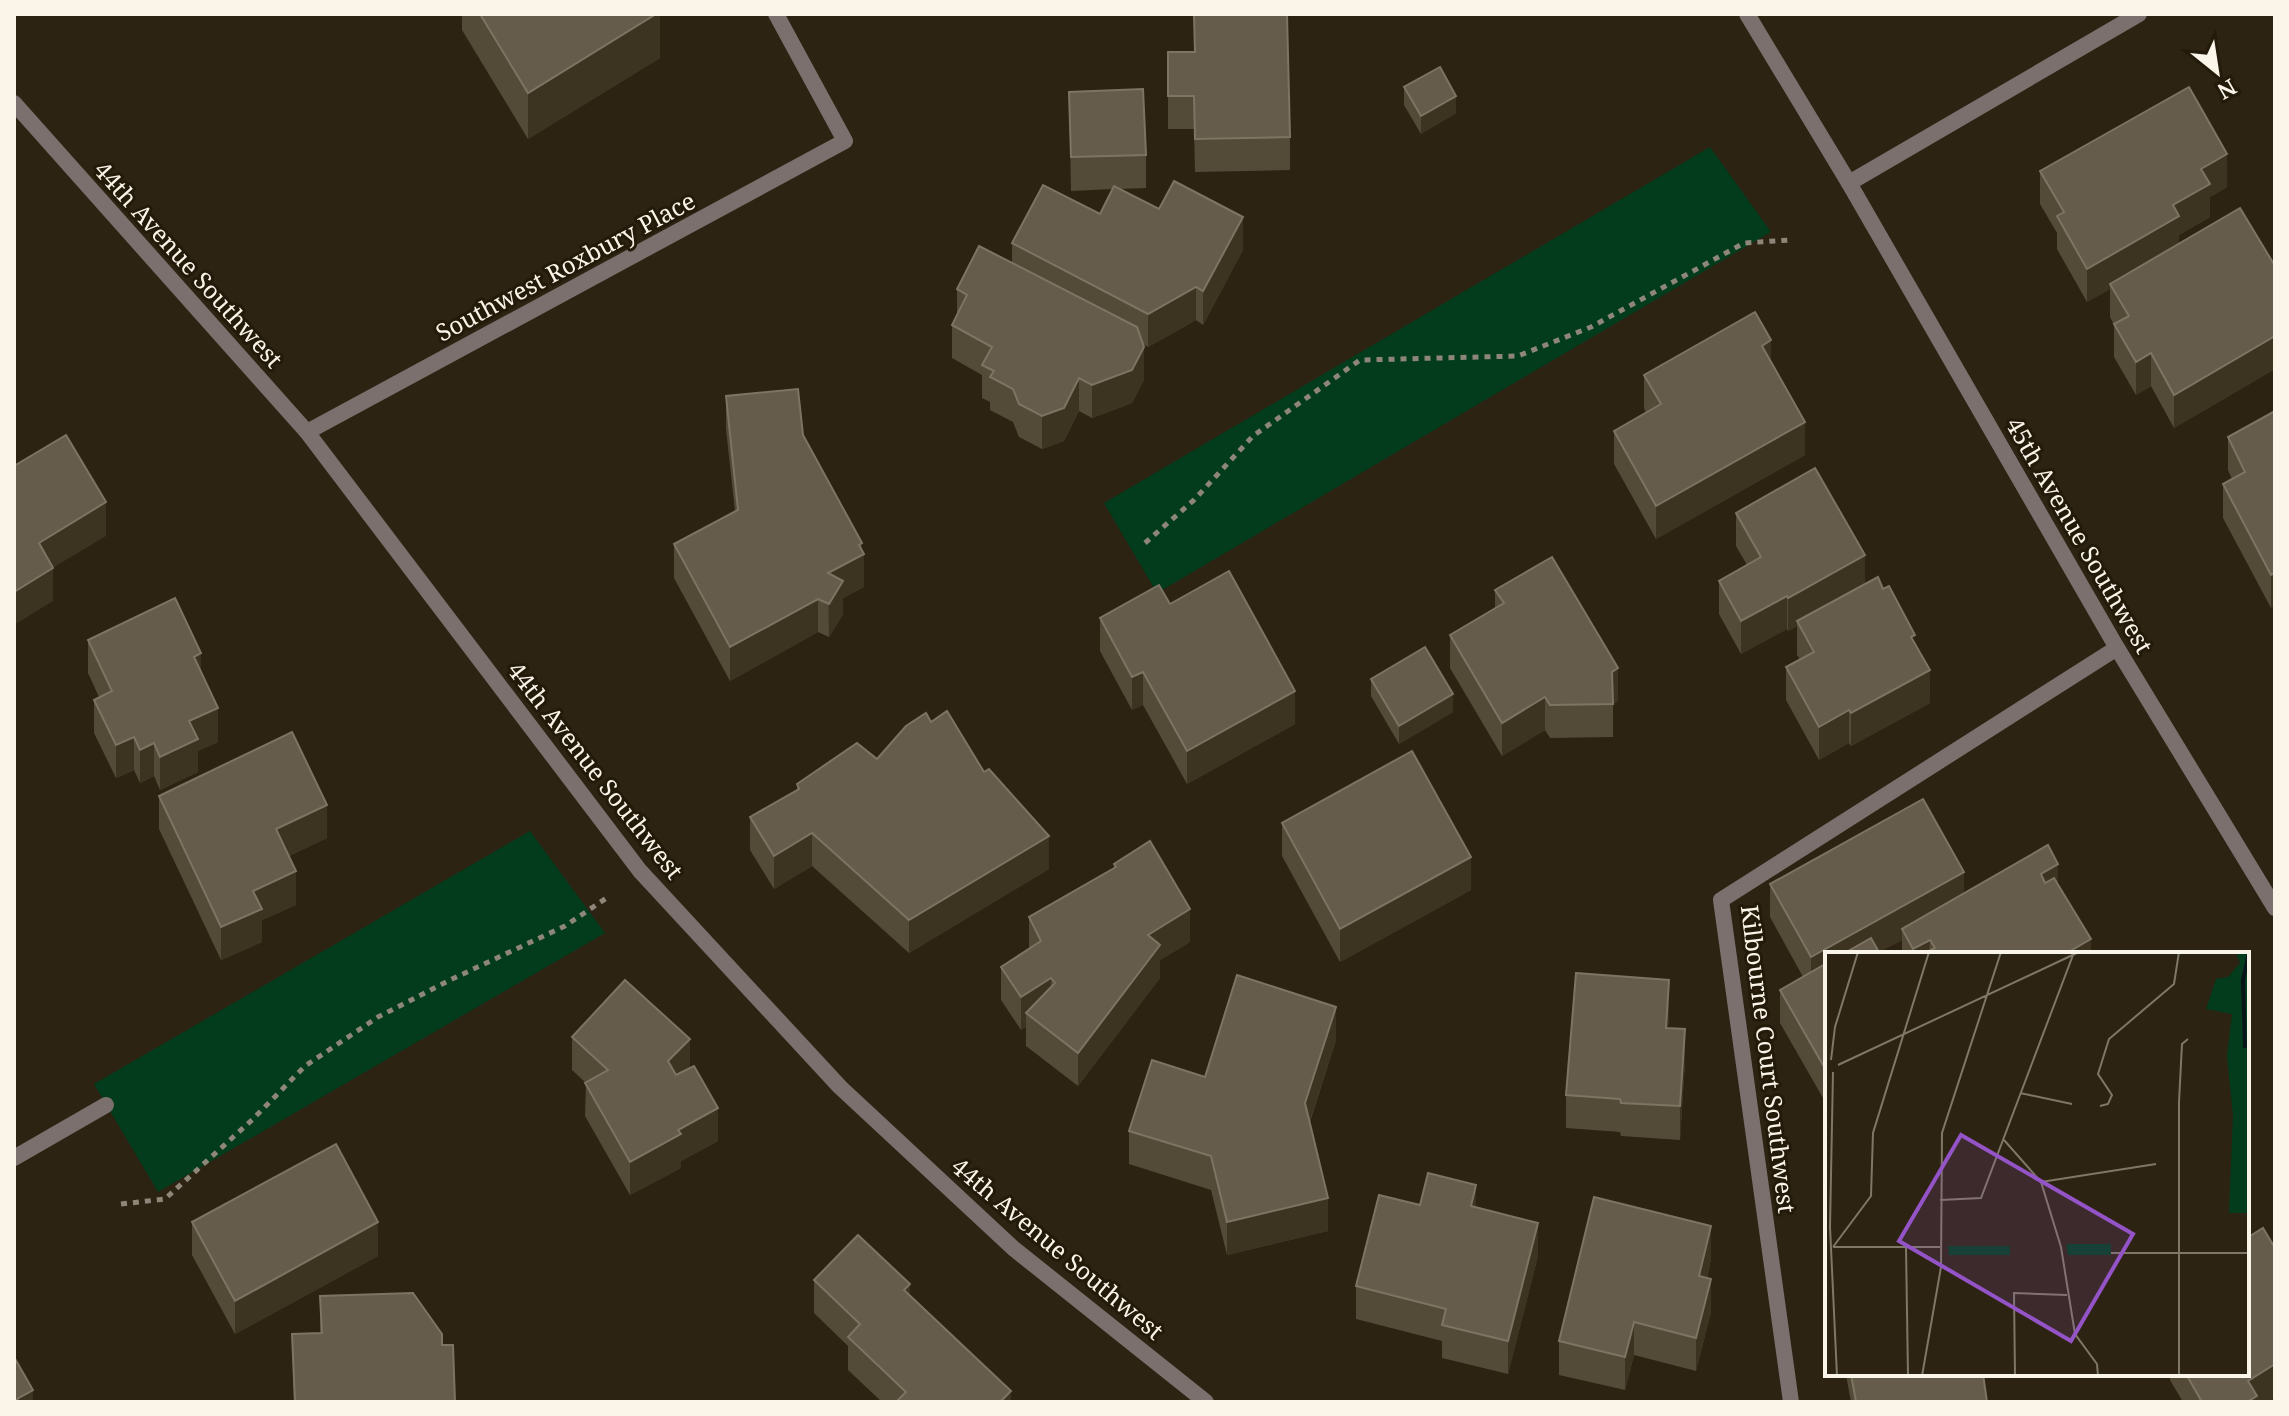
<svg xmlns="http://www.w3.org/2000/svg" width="2289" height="1416" font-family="'Noto Serif',serif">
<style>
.green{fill:#023c1d}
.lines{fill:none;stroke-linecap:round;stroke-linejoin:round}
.path{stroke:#8e8678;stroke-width:5;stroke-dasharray:6 6;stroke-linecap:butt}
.minor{stroke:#7b706d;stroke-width:16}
.tertiary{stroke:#7b706d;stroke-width:16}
.wall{fill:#544a38}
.shaded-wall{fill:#3d3321}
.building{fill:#655c4b;stroke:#7d7464;stroke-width:2}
.labels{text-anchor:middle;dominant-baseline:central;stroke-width:6;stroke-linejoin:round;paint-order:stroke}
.street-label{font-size:24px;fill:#faf4e9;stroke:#231a09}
.inset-river{fill:none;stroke:#071519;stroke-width:4}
.inset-road{fill:none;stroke:#7f7768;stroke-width:2}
.view{fill:#9454c7;fill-opacity:0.15;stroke:#9454c7;stroke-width:4}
.inset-edge{fill:none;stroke:#faf4e9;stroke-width:4}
</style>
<rect width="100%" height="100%" fill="#2d2312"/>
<g class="green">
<polygon points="1710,147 1771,232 1157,593 1104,503"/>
<polygon points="530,831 605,933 158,1192 94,1084"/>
</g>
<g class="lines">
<g class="path">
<polyline points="1145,543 1194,500 1253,436 1360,360 1518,356 1591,327 1744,243 1790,240"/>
<polyline points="121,1204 165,1199 253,1119 305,1066 378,1017 450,980 565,926 608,897"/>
</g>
<g class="minor">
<polyline points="14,103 307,432 640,871 840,1087 1013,1248 1206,1402"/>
<polyline points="1849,183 2139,14"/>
<polyline points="307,432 845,141 776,14"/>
<polyline points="14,1158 106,1105"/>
<polyline points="1791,1402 1721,900 2117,648"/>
</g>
<polyline class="tertiary" points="1747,14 1849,183 2117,648 2275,908"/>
</g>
<g class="wall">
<polygon points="462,14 660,14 660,58 528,139 462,30"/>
<polygon points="1194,14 1290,137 1290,170 1195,172 1194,129 1168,129 1168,52 1194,52"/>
<polygon points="1404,87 1456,113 1421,134 1404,105"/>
<polygon points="1069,92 1146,155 1146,188 1120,189 1243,250 1203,325 1196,320 1148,347 1143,344 1144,380 1132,403 1092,418 1079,411 1064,441 1042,449 1019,437 1013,422 990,410 990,402 982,398 982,375 952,358 952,325 957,314 957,289 1012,263 1012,243 1100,214 1113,189 1071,191"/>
<polygon points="2040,171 2227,187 2210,197 2210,217 2179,235 2179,243 2275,266 2275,369 2174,428 2151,386 2136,395 2114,357 2114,325 2110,317 2110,289 2087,302 2057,249 2057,233 2040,204"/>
<polygon points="1771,363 1805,455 1656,539 1614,464 1614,431 1646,413 1644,408 1644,375"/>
<polygon points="726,396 803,435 862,551 864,587 843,598 843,614 829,637 818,632 730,681 674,578 674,544 735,511 726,429"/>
<polygon points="2275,411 2271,608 2223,518 2223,484 2232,479 2228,470 2228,437"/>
<polygon points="1736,513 1865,584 1915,644 1930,703 1851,746 1849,743 1819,760 1786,700 1786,667 1800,659 1797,655 1797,626 1788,631 1787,629 1741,654 1719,614 1719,581 1747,565 1736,546"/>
<polygon points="1495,590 1618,701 1613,704 1613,737 1550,738 1545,730 1502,756 1450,668 1450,635 1495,608"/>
<polygon points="1170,604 1295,724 1187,784 1143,705 1132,710 1100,651 1100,618"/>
<polygon points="88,640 201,673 218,742 198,751 198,772 160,790 154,776 140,783 134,770 116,778 94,733 94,700 99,697 88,673"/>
<polygon points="1371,679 1453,712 1399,744 1371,696"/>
<polygon points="931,722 984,772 1049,869 909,953 812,866 774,889 750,850 750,817 797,790 797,784 877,759"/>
<polygon points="159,796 327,838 289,856 296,905 262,920 262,942 221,960 159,829"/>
<polygon points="1282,823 1471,890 1340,962 1282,856"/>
<polygon points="1114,864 1190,942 1160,960 1160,978 1078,1086 1026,1046 1026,1027 1021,1030 1001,1000 1001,967 1029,949 1029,917 1114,868"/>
<polygon points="1770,884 1964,894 2058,884 2091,954 1902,954 1902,940 1879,952 1827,954 1827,1105 1780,1023 1780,990 1803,977 1770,917"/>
<polygon points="1669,1013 1668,1028 1685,1062 1680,1140 1621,1136 1620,1132 1566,1128 1566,1095"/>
<polygon points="572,1037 718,1141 681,1161 681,1168 630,1195 585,1116 586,1083 572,1070"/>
<polygon points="1336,1040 1310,1122 1328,1231 1227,1255 1211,1190 1129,1164 1129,1131 1205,1077"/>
<polygon points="1420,1205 1476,1207 1538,1256 1508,1374 1442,1358 1442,1341 1356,1319 1356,1286"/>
<polygon points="192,1222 378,1256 235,1334 192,1255"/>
<polygon points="2250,1236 2275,1397 2268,1402 2183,1402 2170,1380 2170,1374 2247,1374"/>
<polygon points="1711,1259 1707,1278 1711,1312 1696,1371 1634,1355 1625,1390 1559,1375 1559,1341"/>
<polygon points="814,1280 910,1296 1011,1402 882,1402 848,1370 848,1346 814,1313"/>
<polygon points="320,1296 442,1345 455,1402 294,1402 292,1334 320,1333"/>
<polygon points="1840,1374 1983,1374 1987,1402 1851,1402 1846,1375 1840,1376"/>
</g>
<g class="shaded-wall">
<polygon points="656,14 660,14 660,58 528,139 528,93"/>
<polygon points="1456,96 1456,113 1421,134 1421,116"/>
<polygon points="2227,154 2227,187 2210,197 2210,217 2179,235 2179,250 2110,284 2110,289 2087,302 2087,269 2173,205 2201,169"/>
<polygon points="1243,217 1243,250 1203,325 1203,291"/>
<polygon points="1196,287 1196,320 1148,347 1148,314"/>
<polygon points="2275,336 2275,369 2174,428 2174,395"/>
<polygon points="1771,340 1771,374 1762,346"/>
<polygon points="1144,347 1144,380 1132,403 1092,418 1092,385"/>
<polygon points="2151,353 2151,386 2136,395 2136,362"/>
<polygon points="1079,378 1079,411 1064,441 1042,449 1042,416"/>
<polygon points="1805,422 1805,455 1656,539 1656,506"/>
<polygon points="106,502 106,536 39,576 39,543"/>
<polygon points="862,543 862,555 864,554 864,587 843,598 843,614 829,637 828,573"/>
<polygon points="1865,555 1865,588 1797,621 1797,626 1788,631 1788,598"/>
<polygon points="53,568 53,601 14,625 14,592"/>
<polygon points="2275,573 2275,606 2271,608 2271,575"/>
<polygon points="1787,596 1787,629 1741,654 1741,621"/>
<polygon points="818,599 818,632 730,681 730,647"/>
<polygon points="201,653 201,686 194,657"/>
<polygon points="1618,668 1618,701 1612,705 1612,672"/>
<polygon points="1930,670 1930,703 1851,746 1851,713"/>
<polygon points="1143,672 1143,705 1132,710 1132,677"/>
<polygon points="1295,691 1295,724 1187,784 1187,751"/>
<polygon points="1453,694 1453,712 1399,744 1399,726"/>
<polygon points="1545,697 1545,730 1502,756 1502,723"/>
<polygon points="218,708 218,742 198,751 198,772 160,790 160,757 189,721"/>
<polygon points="1849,710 1849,743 1819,760 1819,727"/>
<polygon points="134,737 134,770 116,778 116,745"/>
<polygon points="154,743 154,776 140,783 140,750"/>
<polygon points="327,805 327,838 276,862 276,829"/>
<polygon points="812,833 812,866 774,889 774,856"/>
<polygon points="1049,836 1049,869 909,953 909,920"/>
<polygon points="1471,857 1471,890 1340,962 1340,929"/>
<polygon points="2058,864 2058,897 2041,907 2041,874"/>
<polygon points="296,871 296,905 262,920 262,942 221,960 221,927 253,891"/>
<polygon points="1964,872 1964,905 1902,929 1902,940 1876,954 1827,954 1827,981 1811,990 1811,957"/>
<polygon points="1190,909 1190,942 1160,960 1160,978 1078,1086 1078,1053 1148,935"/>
<polygon points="2091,939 2091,954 2065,954"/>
<polygon points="1930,940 1929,954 1913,954 1913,949"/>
<polygon points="1051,978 1051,1011 1026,1013 1026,1027 1021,1030 1021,997"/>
<polygon points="1669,980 1669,1013 1666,1061 1666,1028"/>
<polygon points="1336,1007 1336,1040 1305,1136 1305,1103"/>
<polygon points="1685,1029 1685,1062 1680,1140 1680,1106"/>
<polygon points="690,1039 690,1072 668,1094 668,1061"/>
<polygon points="718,1108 718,1141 681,1161 681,1168 630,1195 630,1162 678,1130"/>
<polygon points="1476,1185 1476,1218 1471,1206"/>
<polygon points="1328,1198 1328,1231 1227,1255 1227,1222"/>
<polygon points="2250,1207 2250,1240 2247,1242 2247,1209"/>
<polygon points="378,1222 378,1256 235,1334 235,1301"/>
<polygon points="1538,1223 1538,1256 1508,1374 1508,1341"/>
<polygon points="1711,1226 1711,1259 1699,1309 1699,1276"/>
<polygon points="1711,1279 1711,1312 1696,1371 1696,1338"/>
<polygon points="910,1284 910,1317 904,1290"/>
<polygon points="1634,1322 1634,1355 1625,1390 1625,1357"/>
<polygon points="2275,1364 2275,1397 2268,1402 2247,1402 2248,1381"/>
<polygon points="33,1390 33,1402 17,1402 17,1399"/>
<polygon points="1011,1391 1011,1402 1000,1402"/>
</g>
<g class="building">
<polygon points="480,14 656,14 528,93"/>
<polygon points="1194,14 1287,14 1290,137 1195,139 1194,96 1168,96 1168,52 1195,52"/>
<polygon points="1440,67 1456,96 1421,116 1404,87"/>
<polygon points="2189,87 2227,154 2201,169 2210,184 2173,205 2179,216 2087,269 2057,216 2064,212 2040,171"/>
<polygon points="1143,89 1146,155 1071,157 1069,92"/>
<polygon points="1174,181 1243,217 1203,291 1196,287 1148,314 1012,243 1043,185 1100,214 1114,186 1159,209"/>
<polygon points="2240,208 2275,266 2275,336 2174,395 2151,353 2136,362 2114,324 2129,316 2110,284"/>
<polygon points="979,246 1137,327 1144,347 1132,370 1092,385 1079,378 1064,408 1042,416 1019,404 1013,389 990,377 994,371 982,365 992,347 952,325 967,295 957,289"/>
<polygon points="1755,312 1771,340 1762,346 1805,422 1656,506 1614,431 1661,404 1644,375"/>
<polygon points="798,389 803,435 862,543 859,545 864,554 828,573 843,581 829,604 818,599 730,647 674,544 738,510 726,396"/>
<polygon points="2275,411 2275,573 2271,575 2223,484 2245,472 2228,437"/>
<polygon points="66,435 106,502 39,543 53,568 14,592 14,466"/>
<polygon points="1815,468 1865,555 1788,598 1787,596 1741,621 1719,581 1761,557 1736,513"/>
<polygon points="1552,557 1618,668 1612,672 1613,704 1550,705 1545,697 1502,723 1450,635 1504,603 1495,590"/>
<polygon points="1229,571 1295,691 1187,751 1143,672 1132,677 1100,618 1159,585 1170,604"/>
<polygon points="1878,577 1883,589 1889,586 1915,635 1911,637 1930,670 1851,713 1849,710 1819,727 1786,667 1814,652 1797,621"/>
<polygon points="175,598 201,653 194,657 218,708 189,721 198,739 160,757 154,743 140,750 134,737 116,745 94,700 112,691 88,640"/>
<polygon points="1425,647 1453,694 1399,726 1371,679"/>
<polygon points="947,711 984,772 989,769 1049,836 909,920 812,833 774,856 750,817 799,789 797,784 857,743 877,759 906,726 926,713 931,722"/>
<polygon points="292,732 327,805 276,829 296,871 253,891 262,909 221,927 159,796"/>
<polygon points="1412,751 1471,857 1340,929 1282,823"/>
<polygon points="1923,799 1964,872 1811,957 1770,884"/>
<polygon points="1150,841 1190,909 1148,935 1160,945 1078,1053 1026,1013 1055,983 1051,978 1021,997 1001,967 1041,941 1029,917 1116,867 1114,864"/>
<polygon points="2048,845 2058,864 2041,874 2045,883 2054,878 2091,939 2065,954 1930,954 1929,951 1935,948 1930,940 1913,949 1902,929"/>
<polygon points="1871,938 1880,954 1843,954"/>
<polygon points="1827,963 1827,1072 1780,990"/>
<polygon points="1576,973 1669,980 1666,1028 1685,1029 1680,1106 1621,1103 1620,1099 1566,1095"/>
<polygon points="1237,975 1336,1007 1305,1103 1328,1198 1227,1222 1211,1156 1129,1131 1152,1060 1205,1077"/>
<polygon points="625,980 690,1039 668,1061 676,1075 694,1066 718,1108 678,1130 681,1134 630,1162 585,1083 608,1070 572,1037"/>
<polygon points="336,1144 378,1222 235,1301 192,1222"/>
<polygon points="1428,1173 1476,1185 1471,1206 1538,1223 1508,1341 1442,1325 1446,1309 1356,1286 1379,1195 1420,1205"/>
<polygon points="1594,1197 1711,1226 1699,1276 1711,1279 1696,1338 1634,1322 1625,1357 1559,1341"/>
<polygon points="2263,1228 2275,1248 2275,1364 2248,1381 2257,1396 2247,1402 2202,1402 2186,1374 2247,1374 2247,1238"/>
<polygon points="858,1235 910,1284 904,1290 1011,1391 1000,1402 896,1402 906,1392 848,1337 860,1324 814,1280"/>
<polygon points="413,1293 442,1334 442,1345 453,1345 455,1402 295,1402 292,1334 322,1333 320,1296"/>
<polygon points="14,1357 33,1390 17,1399 19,1402 14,1402"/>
<polygon points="1851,1374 1983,1374 1987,1402 1856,1402"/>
</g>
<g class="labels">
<g class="street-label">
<text transform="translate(189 264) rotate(48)">44th Avenue Southwest</text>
<text transform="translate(565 266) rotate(-28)">Southwest Roxbury Place</text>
<text transform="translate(2080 535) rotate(60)">45th Avenue Southwest</text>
<text transform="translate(596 770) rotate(52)">44th Avenue Southwest</text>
<text transform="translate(1769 1059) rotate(83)">Kilbourne Court Southwest</text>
<text transform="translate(1058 1248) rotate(40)">44th Avenue Southwest</text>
</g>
</g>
<g transform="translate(1825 952)">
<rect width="424" height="424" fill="#2d2312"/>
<path d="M411,0H424V261H404L408,163L402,104L407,62L381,57L391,27L403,25L415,11ZM241,292H286V303H243ZM123,294H185V303H124Z" fill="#023c1d"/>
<path class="inset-river" d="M420,96L418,28L424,1"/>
<path class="inset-road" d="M6,108L10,75L33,0M13,113L254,0M8,120L5,275L12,424M195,141L247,152M275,154L283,152L287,143L273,122L284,87L349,32L354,0M179,188L216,230L236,295L250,382L272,412L273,424M216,230L331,212M115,248L156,246L248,3M8,295L46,244L48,181L104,0M8,295H115M81,295L83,424M286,301H424M97,424L116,315L117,181L176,0M190,424L189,341L242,343M354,424V150L357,92L363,87"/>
<path class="view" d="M136,183L308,282L246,389L74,289Z"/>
<rect width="424" height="424" class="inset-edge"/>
</g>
<rect width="2289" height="1416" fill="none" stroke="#faf4e9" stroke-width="32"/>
<g transform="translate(2217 72) rotate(150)" stroke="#231a09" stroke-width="6" paint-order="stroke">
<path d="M0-6L14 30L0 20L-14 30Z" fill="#faf4e9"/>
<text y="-12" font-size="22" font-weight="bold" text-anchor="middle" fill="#faf4e9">N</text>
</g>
</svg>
